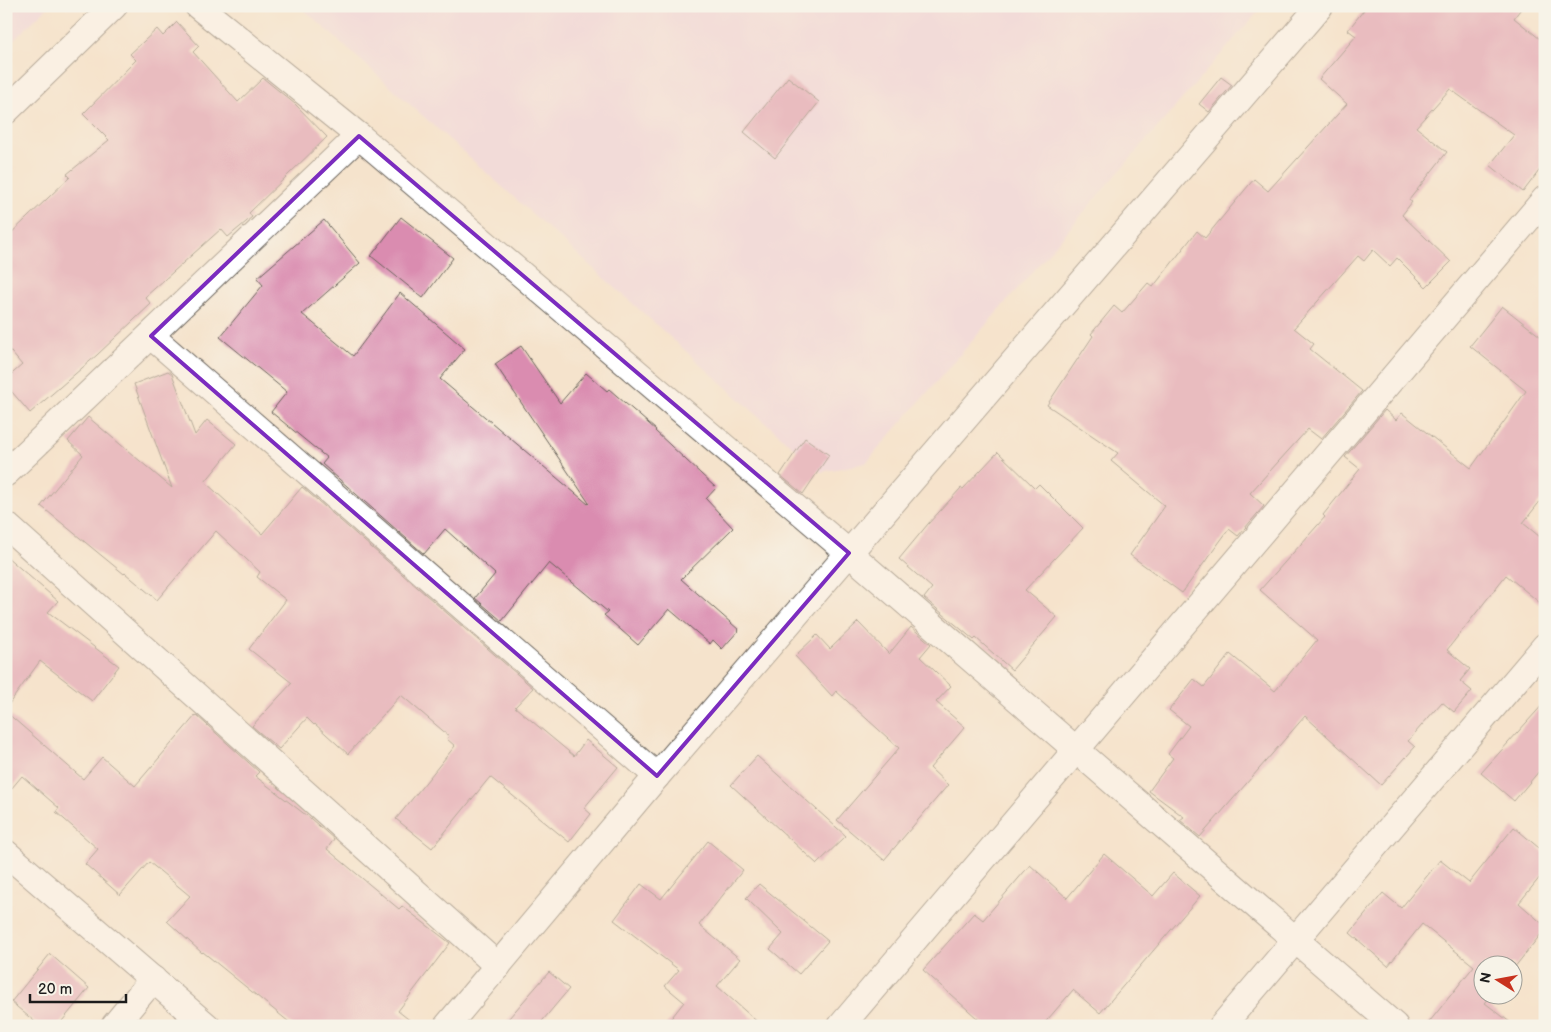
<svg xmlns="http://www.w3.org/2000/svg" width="1551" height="1032" font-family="'Balsamiq Sans',sans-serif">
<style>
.built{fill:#eed0e7}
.building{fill:#da8cb0}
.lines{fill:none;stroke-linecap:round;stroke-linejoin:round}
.street-casing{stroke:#68625a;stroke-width:28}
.street{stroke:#fff;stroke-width:26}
.marked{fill:none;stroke:#7b2cbf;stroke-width:4;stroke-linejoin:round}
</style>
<rect width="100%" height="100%" fill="#f7f3e8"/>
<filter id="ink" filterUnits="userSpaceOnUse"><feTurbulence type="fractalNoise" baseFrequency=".02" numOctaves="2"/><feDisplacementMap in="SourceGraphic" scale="10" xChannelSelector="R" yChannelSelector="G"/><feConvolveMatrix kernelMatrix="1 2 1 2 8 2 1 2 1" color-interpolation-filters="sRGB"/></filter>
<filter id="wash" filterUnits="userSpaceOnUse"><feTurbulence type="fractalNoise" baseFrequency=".0096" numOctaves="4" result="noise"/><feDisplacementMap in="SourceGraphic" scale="20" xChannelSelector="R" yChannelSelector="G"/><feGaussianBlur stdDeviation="1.12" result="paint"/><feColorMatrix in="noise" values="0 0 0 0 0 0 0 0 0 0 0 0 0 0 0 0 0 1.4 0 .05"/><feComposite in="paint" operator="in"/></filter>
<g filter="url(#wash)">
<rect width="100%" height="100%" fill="#f5e3cc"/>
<g class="built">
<polygon points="6,6 49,6 6,47"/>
<polygon points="300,6 1263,6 866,463 821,472"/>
</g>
<g id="blocks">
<g class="building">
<polygon points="1367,6 1523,6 1514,18 1545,43 1545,163 1523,192 1490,165 1514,135 1450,89 1416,127 1447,152 1409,200 1412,202 1402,215 1451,262 1426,287 1397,258 1390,266 1373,250 1364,261 1358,256 1294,328 1314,344 1310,349 1362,391 1321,439 1308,429 1250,493 1264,506 1238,536 1229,529 1182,593 1130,555 1165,506 1111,461 1118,453 1047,405 1093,336 1091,334 1114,306 1122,313 1148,283 1153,287 1197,231 1205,238 1254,179 1268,191 1347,104 1319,79 1356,36 1348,30"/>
<polygon points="177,22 199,46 193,52 238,102 263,78 295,104 327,137 249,213 252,217 228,237 221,229 145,297 151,304 97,355 30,413 6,385 6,379 22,365 6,346 6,238 70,177 67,174 109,140 83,114 136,60 130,54 157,29 163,36"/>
<polygon points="788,77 819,102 775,158 744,132"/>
<polygon points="1221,77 1232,85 1209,112 1199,104"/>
<polygon points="401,217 453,258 423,298 371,256"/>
<polygon points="324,220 360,263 302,314 353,356 400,293 465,349 440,379 588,504 589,503 495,364 521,346 560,403 586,373 607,391 609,389 656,430 655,431 716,488 706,499 733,528 681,579 739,630 722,649 713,640 710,644 669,609 638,645 604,615 608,612 549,563 502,621 475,598 495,574 445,529 424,554 322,464 327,458 271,412 287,392 220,337 263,285 257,278"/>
<polygon points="1502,306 1545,340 1545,495 1523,523 1545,541 1545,607 1506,575 1447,650 1470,669 1460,681 1472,691 1454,712 1442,702 1408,741 1415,747 1381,785 1305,716 1200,837 1180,820 1184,817 1149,791 1173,758 1168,754 1189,726 1169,710 1194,679 1204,687 1230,654 1275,691 1317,640 1260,590 1325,517 1323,515 1360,469 1345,457 1385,410 1396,420 1402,413 1471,468 1526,391 1470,346"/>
<polygon points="168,371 172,374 195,435 207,420 236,444 205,482 262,534 302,487 533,688 515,707 574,756 586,740 618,767 584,808 591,814 569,842 490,777 432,848 396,819 455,746 447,739 449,736 401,695 348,754 315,724 314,725 307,718 279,749 252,726 292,683 249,649 286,600 257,577 260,572 216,531 157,600 125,573 124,574 41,506 83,455 68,441 88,417 172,488 134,384"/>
<polygon points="805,438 829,455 803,494 780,475"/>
<polygon points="998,452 1035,488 1039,484 1083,528 1025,590 1057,617 1012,670 976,638 974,640 924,598 932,588 899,559 928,524 961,488 963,489"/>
<polygon points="6,556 58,601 48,612 119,666 92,701 40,661 6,708"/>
<polygon points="858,622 889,654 911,627 931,644 920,657 951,686 936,702 965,727 930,768 948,785 884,860 837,820 899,748 836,691 832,696 795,656 817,635 830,649"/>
<polygon points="1545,702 1545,764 1514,801 1481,773"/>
<polygon points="6,712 83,779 102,757 135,786 196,715 259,772 255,776 311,819 334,839 327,849 399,909 402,906 450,943 398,1011 417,1026 294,1026 203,952 202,953 167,921 190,896 149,862 120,895 85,864 98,849 56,812 59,808 22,776 6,795"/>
<polygon points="757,756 846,836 817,864 731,785"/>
<polygon points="1514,827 1545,853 1545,871 1519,903 1545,926 1545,929 1514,968 1514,964 1484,964 1484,994 1493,994 1485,1003 1515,1026 1426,1026 1474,966 1422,924 1388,966 1350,933 1383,893 1401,908 1440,860 1469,883"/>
<polygon points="708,841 743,870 699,925 740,959 717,986 762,1026 665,1026 684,1002 665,986 679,970 614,920 641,884 661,899"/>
<polygon points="1104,854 1153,896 1173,873 1200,896 1100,1013 1073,990 1042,1026 986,1026 923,970 974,913 983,920 1030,865 1067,898"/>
<polygon points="759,884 828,941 799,974 770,949 783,934 746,898"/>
<polygon points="50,954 89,988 58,1026 40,1026 11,1002"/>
<polygon points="549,972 569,989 538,1026 502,1026"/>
</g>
</g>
</g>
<g filter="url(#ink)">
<use href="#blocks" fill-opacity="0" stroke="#68625a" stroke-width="1"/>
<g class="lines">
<defs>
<g id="street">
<polyline points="198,6 359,136 849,553 1395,1026"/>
<polyline points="6,111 114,6"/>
<polyline points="151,336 657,776"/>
<polyline points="6,473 359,136"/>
<polyline points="6,525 498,966"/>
<polyline points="6,853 207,1026"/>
<polyline points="114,1026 153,979"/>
<polyline points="447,1026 657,776 1320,6"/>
<polyline points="841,1026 1545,199"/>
<polyline points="1222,1026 1545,646"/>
</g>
</defs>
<use href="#street" class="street-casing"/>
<use href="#street" class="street"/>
</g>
</g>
<path d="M0 0H1551V1032H0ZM359,136L849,553L657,776L151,336Z" fill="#f5e3cc" fill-opacity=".55" fill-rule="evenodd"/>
<path class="marked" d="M359,136L849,553L657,776L151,336Z"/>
<rect width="1551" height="1032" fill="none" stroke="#f7f3e8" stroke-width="25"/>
<g transform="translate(1498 980) rotate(281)"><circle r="24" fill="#f7f3e8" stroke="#9f9d96"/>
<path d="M0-4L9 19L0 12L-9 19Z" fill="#c8321e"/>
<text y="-8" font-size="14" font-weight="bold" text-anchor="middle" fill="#1c1c1c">N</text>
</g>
<path d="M30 994v8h96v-8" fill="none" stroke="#1c1c1c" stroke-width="2.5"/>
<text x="38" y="994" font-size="15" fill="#1c1c1c" stroke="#f7f3e8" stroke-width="4" paint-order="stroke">20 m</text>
</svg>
